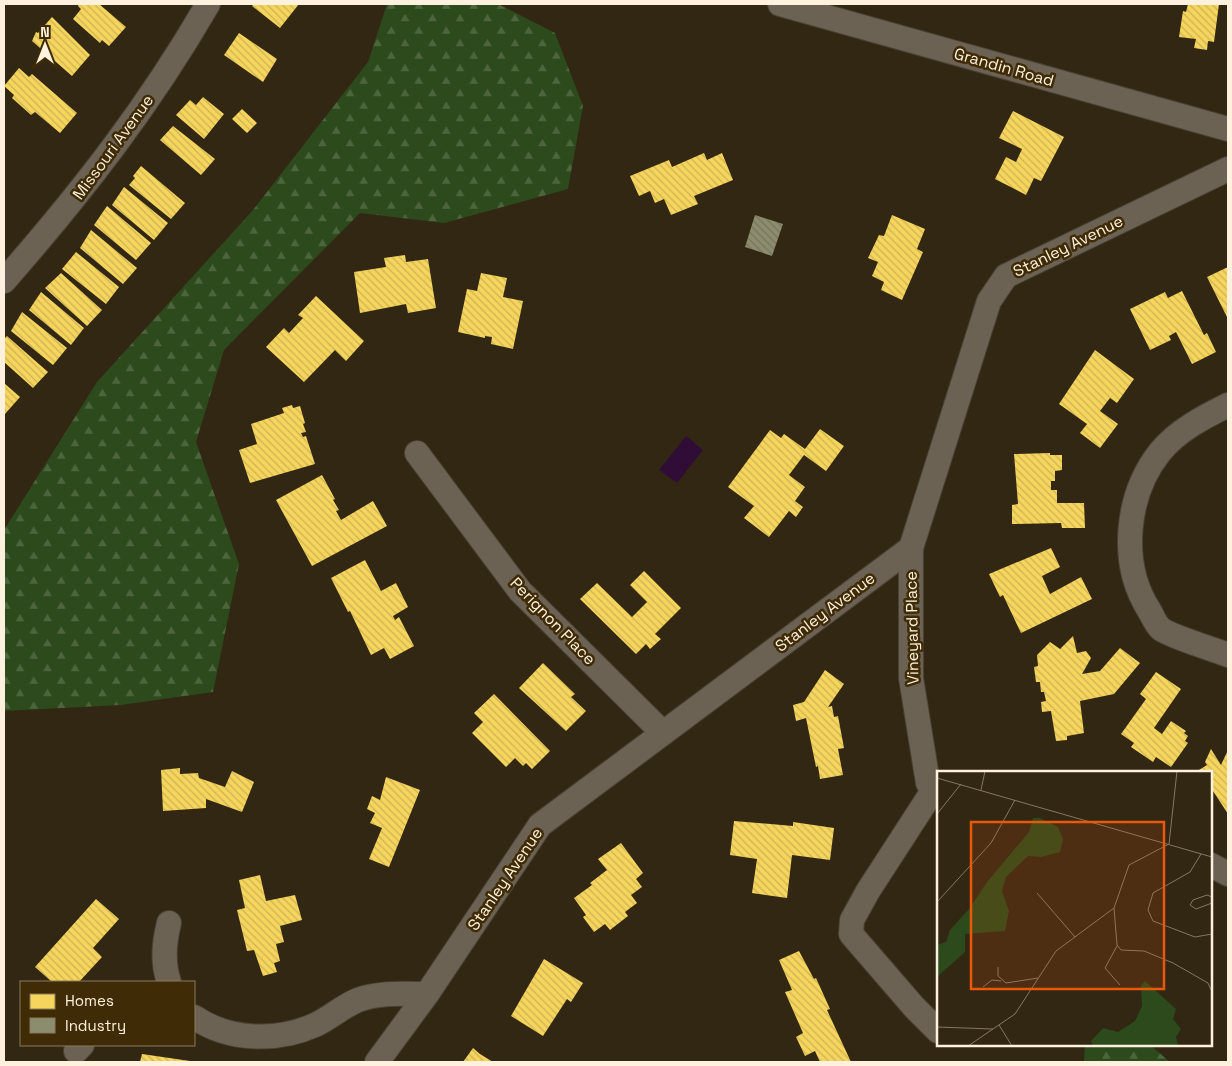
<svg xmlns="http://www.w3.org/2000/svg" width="1232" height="1066" font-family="'Space Grotesk',sans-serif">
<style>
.forest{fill:url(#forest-firs)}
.water{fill:#300d37}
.homes{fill:url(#homes-back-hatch)}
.industry{fill:url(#industry-back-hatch)}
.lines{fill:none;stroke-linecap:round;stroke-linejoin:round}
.minor-casing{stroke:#4b4234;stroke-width:26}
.minor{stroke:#6c6254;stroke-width:24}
.labels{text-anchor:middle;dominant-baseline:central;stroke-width:5;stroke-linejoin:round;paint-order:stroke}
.street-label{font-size:16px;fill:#fef1dd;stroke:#3f2b06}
.inset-road{fill:none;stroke:#847864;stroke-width:1}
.view{fill:#e8590c;fill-opacity:0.15;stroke:#e8590c;stroke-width:2.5}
.inset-edge{fill:none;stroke:#fef1dd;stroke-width:2.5}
</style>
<defs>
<pattern id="forest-firs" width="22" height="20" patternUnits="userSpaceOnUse" patternTransform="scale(1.25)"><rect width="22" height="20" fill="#2c4a1c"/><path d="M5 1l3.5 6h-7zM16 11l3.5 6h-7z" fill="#4c653d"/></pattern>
<pattern id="homes-back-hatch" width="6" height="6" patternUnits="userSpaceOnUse" patternTransform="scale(1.25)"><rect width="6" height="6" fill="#f6d55c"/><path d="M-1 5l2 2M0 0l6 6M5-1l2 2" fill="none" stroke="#ccb256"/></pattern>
<pattern id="industry-back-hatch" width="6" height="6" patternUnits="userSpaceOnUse" patternTransform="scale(1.25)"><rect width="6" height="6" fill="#8c8c6e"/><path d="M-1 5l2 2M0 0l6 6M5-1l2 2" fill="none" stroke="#76745f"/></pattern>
</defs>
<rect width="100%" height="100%" fill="#322713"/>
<g class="forest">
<polygon points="387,4 498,4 555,33 583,106 568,189 444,223 360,213 224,350 196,442 239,564 213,692 121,705 4,711 4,530 97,382 253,210 368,62"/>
<polygon points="1085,1045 1150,1045 1170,1062 1084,1062"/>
</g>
<polygon class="water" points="686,436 703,450 677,483 659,470"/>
<g class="homes">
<polygon points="79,4 99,4 126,27 109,46 102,40 100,43 73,19 81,9 78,6"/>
<polygon points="254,4 299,4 280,28 252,6"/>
<polygon points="1188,4 1219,4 1214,42 1208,41 1207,50 1194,48 1196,39 1179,37 1183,11 1186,12"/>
<polygon points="52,17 90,55 72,76 32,41 36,32 38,33"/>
<polygon points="239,33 277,59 263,82 224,55"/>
<polygon points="19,68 29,77 32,74 77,113 60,133 35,112 31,115 12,98 14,95 4,86"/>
<polygon points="203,97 224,114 204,139 176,115 190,100 196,105"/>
<polygon points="242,109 257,123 247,133 232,119"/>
<polygon points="1013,111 1064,137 1041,181 1034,178 1026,195 995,179 1006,157 1016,162 1022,149 999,138"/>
<polygon points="173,126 215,159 201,175 160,140"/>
<polygon points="704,153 707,160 722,153 733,180 694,196 698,204 671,215 664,199 655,203 650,191 639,196 630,176 669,160 672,167"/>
<polygon points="141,166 185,203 171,219 129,185 135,178 133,176"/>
<polygon points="124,187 168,223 154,240 112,205"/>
<polygon points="107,206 151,243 136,260 94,225"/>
<polygon points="892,215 925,229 917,249 923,252 902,300 881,290 884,282 872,276 878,262 868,258 879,235 884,236"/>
<polygon points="91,230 137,268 123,284 80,248"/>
<polygon points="76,252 119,287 106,304 62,269"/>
<polygon points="405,255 406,262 428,259 436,308 408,313 406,304 360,313 354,272 386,267 384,258"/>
<polygon points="1228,267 1228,319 1207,277"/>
<polygon points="61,273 102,310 87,326 45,288"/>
<polygon points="481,273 507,278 503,297 523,301 513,349 491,344 492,337 485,336 485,338 458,332 467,289 477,291"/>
<polygon points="1182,291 1204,335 1207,333 1216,352 1192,364 1176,332 1169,336 1171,340 1150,350 1130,309 1165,292 1168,298"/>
<polygon points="41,292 84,328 71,345 29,310"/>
<polygon points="316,296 364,341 346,361 335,350 304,382 266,347 284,328 289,333 303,318 298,315"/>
<polygon points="22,312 67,348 53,365 11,331"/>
<polygon points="7,336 48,372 33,388 4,362 4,339"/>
<polygon points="1095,350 1134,379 1117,403 1110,398 1100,411 1118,424 1100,448 1080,433 1087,424 1059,404"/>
<polygon points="4,383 20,397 5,414 4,413"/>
<polygon points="292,405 293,408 300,406 305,423 303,424 306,432 301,433 303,437 306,436 315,464 250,483 239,450 257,444 251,424 284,413 282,408"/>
<polygon points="820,429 844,446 826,471 804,455 789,475 805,487 795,501 803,507 796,517 789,511 769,537 744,518 754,506 728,487 770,430 781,438 784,434 805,449"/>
<polygon points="1050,453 1050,455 1062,455 1062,470 1055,471 1055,481 1051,481 1051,490 1057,490 1057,503 1084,503 1085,528 1062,528 1061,523 1012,524 1012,505 1018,504 1014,454"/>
<polygon points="322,475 335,499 333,500 339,510 336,511 341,520 373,501 387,526 312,566 276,500"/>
<polygon points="1051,548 1060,567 1042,576 1050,594 1081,577 1092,599 1021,633 1003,595 1000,597 989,574"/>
<polygon points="365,560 381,591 396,583 408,607 393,616 395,620 399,617 414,646 390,659 384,648 371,655 350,611 348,612 331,578"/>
<polygon points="644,571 681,608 655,634 661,639 650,649 646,644 636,654 580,599 597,583 632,617 647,602 630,585"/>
<polygon points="1073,636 1077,653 1086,651 1091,658 1082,674 1100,671 1120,648 1140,663 1114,694 1080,701 1084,733 1067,736 1067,740 1056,741 1051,711 1042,712 1041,702 1046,701 1044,692 1041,692 1040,682 1036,682 1034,667 1038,666 1037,655 1050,642 1060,649"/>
<polygon points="543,663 575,694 571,697 586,711 566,731 519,688"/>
<polygon points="825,670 844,684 828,707 832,706 834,717 838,716 844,748 838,749 843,775 820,779 818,766 816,767 806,718 796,721 793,705 804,702"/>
<polygon points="1156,672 1181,689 1154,728 1162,734 1171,721 1186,731 1184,733 1188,736 1185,741 1188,743 1171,767 1156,757 1153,762 1131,747 1134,743 1121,734 1146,699 1140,694"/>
<polygon points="494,694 550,751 532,769 526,763 523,766 515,758 506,767 472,733 483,722 474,713"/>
<polygon points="1211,749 1221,765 1228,750 1228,814 1211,788 1211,772 1201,772 1199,770 1207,765 1205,762"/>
<polygon points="180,768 180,774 198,773 199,778 225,787 232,771 254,782 242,812 206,799 206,808 163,811 161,770"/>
<polygon points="386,777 420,790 389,867 369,859 382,828 370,823 375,813 367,809 372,796 380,800"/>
<polygon points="734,821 793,826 793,822 834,828 830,860 792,855 787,898 752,893 757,859 730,855"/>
<polygon points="621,843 643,873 636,879 642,887 631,895 637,903 625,912 628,916 610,930 605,924 594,932 583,917 586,915 574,898 592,885 590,883 607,870 598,859"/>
<polygon points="260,875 266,901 295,895 302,920 280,926 284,942 276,944 280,961 274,963 277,972 263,976 254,950 247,951 237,910 245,908 239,880"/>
<polygon points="96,899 119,919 93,948 102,957 79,982 52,982 35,967"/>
<polygon points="799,951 814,979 816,978 830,1009 827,1010 851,1062 820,1062 815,1051 805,1056 796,1037 803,1033 785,992 792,990 779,960"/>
<polygon points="544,959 583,983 571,1002 567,999 543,1036 511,1016"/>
<polygon points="473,1048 480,1054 493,1062 463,1062"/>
<polygon points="142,1054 190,1061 190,1062 140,1062"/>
</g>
<polygon class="industry" points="755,215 783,224 772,256 745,247"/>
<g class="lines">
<defs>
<g id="minor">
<polyline points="780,4 1228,129"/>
<path d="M4,281C82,192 149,106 208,4"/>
<path d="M1228,405C1204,417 1178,430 1160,452C1126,495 1119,563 1149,610C1152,615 1156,625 1161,629C1172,637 1213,649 1228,655"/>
<polyline points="417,453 520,591 663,733"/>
<polyline points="911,548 911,678 928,783 938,794"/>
<polyline points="934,789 868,891 852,920 851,934 914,1007 938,1031"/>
<polyline points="1211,865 1228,874"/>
<path d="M169,982C162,962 164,943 169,923"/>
<path d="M194,1017C229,1041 277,1042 315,1025C330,1018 343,1006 358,1000C380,992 404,994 427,994"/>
<polyline points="76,1051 82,1045"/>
<polyline points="377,1062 427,994 540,825 911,548 989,301 1006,276 1228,169"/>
</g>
</defs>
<use href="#minor" class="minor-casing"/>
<use href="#minor" class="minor"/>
</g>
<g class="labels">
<g class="street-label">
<text transform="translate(1004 67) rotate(16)">Grandin Road</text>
<text transform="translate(113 147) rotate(-54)">Missouri Avenue</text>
<text transform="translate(1068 246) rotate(-26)">Stanley Avenue</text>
<text transform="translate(825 612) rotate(-37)">Stanley Avenue</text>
<text transform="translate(553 621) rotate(46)">Perignon Place</text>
<text transform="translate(912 628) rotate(-91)">Vineyard Place</text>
<text transform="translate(505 879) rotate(-56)">Stanley Avenue</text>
</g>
</g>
<g transform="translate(937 771)">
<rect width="275" height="275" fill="#322713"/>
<path d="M96,47H103L121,56L126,68L123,81L104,86L91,85L69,106L65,120L72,140L68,160L28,163V181L0,206V174L9,171L13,159L32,138L50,111L92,61ZM208,210L239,238L236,248L244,258L239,266L241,275H156L154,270L166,257L181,261L198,250L205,235L204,215Z" fill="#2c4a1c"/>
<path class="inset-road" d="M0,7L275,86M44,19L48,0M0,43L24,13M264,83L253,101L216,122L211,139L216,150L258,166L275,163M100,122L138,166M275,126L270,124L256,129L253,134L259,138L275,132M0,131L54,72L78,29M177,137L180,174L184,179L207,180L236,192L271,212L275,221M180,175L168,197L183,214M61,196V205L69,212L101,207M46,216L55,209L64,210M62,254L75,275M0,256L56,258M31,275L78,243L119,180L177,137L192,94L232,73L240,0"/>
<path class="view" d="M34,51H227V218H34Z"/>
<rect width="275" height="275" class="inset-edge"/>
</g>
<rect width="1232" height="1066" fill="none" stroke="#fef1dd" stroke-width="10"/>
<rect x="20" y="981" width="175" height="65" fill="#3f2b06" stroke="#8b7a5c"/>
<rect x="30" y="994" width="25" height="15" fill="#f6d55c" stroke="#8b7a5c"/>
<text x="65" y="1006" font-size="15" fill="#fef1dd">Homes</text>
<rect x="30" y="1018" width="25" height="15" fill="#8c8c6e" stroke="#8b7a5c"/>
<text x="65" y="1031" font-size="15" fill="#fef1dd">Industry</text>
<g transform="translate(45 45)" stroke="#3f2b06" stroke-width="4" paint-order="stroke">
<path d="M0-4L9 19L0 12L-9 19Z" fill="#fef1dd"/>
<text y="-8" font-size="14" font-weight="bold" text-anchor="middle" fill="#fef1dd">N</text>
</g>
</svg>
